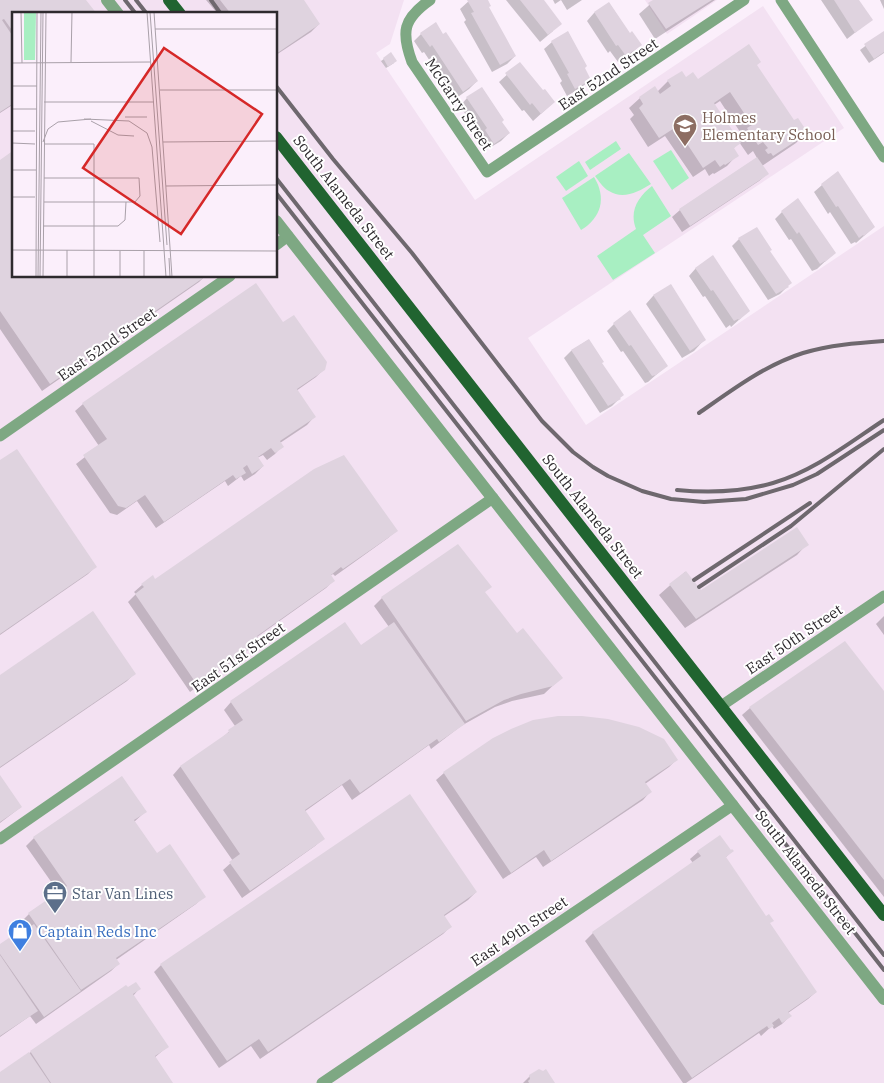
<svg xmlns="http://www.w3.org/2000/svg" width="884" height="1083" font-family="'IBM Plex Serif',serif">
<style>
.built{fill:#f3e1f2;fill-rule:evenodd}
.green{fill:#a8efc2}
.shadow{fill:#0003;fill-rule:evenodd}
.building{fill:#dfd3df}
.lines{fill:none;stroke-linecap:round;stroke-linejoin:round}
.minor{stroke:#7ea883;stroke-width:11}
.tertiary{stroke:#7ea883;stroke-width:12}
.primary{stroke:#216430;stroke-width:12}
.rail{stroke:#6e686e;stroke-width:4}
.labels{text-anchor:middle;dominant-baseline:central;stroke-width:4;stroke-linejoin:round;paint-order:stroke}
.street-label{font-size:15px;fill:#2e2a2e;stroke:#fff}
.education-label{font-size:15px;fill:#785e54;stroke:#fff;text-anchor:start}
.service-label{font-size:15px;fill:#4e5e75;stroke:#fff;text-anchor:start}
.shop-label{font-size:15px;fill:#366cbe;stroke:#fff;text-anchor:start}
.inset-road{fill:none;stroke:#a9a0a9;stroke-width:1}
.view{fill:#d62828;fill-opacity:0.15;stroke:#d62828;stroke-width:2.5}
.inset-edge{fill:none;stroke:#2e2a2e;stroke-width:2.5}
</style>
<rect width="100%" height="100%" fill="#fbeffb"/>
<g class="built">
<path d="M0,0H404L390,44L376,53L475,200L763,6L844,128L528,338L586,425L884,226V1083H0ZM14,14H276V276H14Z"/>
<polygon points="645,0 717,0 667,34"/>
</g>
<g class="green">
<polygon points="616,141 621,149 590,170 585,162"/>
<polygon points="671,150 689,178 672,190 653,161"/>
<path d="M629,153L651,184C638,192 623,200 609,191C603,188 599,181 595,176Z"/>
<polygon points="579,161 588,176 566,191 556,177"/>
<path d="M594,177C607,198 601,218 581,230L562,198Z"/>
<path d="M652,186L671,216L643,235L655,253L613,280L597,256L636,229C629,211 638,197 652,186Z"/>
</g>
<g class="shadow">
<polygon points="0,0 84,0 14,14 14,104 0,113"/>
<polygon points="206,0 303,0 319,24 311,32 276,55 276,14 218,14"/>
<polygon points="470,0 487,0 488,7 515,56 507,64 492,72 464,22 466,20 460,9"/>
<polygon points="506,0 542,0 553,31 540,42"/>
<polygon points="553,0 582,0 567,10 561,0 555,4"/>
<polygon points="655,0 715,0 655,39 639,14"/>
<polygon points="821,0 858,0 871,20 847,39"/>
<polygon points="880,0 884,0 884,9"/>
<polygon points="609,3 630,35 640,45 632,53 618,62 610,51 608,53 587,21 594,13"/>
<polygon points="884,32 884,53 869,63 860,50"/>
<polygon points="421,34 477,81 469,89 455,99 424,52 422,53 414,41"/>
<polygon points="552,42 584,68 590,80 582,87 567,96 560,83 562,81 544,49"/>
<polygon points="391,54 394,63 386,68 381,61"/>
<polygon points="520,63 542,92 554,102 533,121 524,110 522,111 499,82"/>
<path d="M756,65L794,122L806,132L796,143L762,166L767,174L759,181L682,232L672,217L680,210L757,158L753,151L748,155L739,142L733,149L737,155L727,166L714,174L713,173L709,176L705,169L693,177L665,136L648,147L630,119L634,115L629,108L640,98L657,92L668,81L685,79L697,80ZM720,101L742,135L737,140L714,105Z"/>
<polygon points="467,98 501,122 509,133 501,141 486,150 478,138 480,136 460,106"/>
<polygon points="0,161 14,276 205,276 199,282 42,391 0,329"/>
<polygon points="822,185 874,227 856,243 855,242 851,244 830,212 828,214 814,192"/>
<polygon points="782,212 834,253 817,269 812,271 791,239 789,240 775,219"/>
<polygon points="739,239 769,251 787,287 780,294 768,300 732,246"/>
<polygon points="696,268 741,318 731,327 730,325 726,328 705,296 703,297 689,276"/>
<polygon points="671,285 704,340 694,351 682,358 646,304 653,296"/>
<polygon points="614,324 666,366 648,382 645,383 623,351 621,352 607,331"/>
<polygon points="588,340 619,399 612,406 600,413 564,358 571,351"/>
<polygon points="324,369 316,377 296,391 314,417 307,425 280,443 282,446 275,454 267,460 263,455 257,458 263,466 255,474 244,481 241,476 228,486 225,481 156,528 137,501 117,515 110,513 76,464 99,446 75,411 83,404"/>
<polygon points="0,462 95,567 88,574 0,635"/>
<polygon points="396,531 388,538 335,576 333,574 330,576 333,581 326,588 257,637 259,640 251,648 190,692 128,602 136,594 134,592 142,585 155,581"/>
<polygon points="807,544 797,555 685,628 659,595 685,572 701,592"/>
<polygon points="458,546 484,593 517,635 561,678 544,694 512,701 495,707 461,726 431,749 429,745 352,800 342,785 304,812 323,839 315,846 242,898 223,870 233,861 173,775 180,767 221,739 235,726 224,710 231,702 361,647 389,627 374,606 382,598"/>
<polygon points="884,616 884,635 876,624"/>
<polygon points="845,643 884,693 884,897 742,715 750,708"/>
<polygon points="134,674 127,681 0,768 0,677"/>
<polygon points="494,739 676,760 669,767 645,784 650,792 643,800 543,867 536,857 503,879 436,780 444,773"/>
<polygon points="0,777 21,807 0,823"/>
<polygon points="122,778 145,812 134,822 157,855 204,896 196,904 116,960 118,964 111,971 36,1024 30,1016 0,1037 0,946 26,928 21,922 29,914 59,893 26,846 34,838"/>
<polygon points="732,851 725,858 816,992 808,999 788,1013 790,1016 782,1024 774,1029 772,1026 761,1036 759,1033 686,1083 683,1083 585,941 593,933 693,863 690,859 698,852"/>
<polygon points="476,892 468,900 443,917 450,927 443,934 260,1059 251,1046 219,1068 154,972 161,965"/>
<polygon points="139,989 133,996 167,1047 154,1058 171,1083 0,1083 0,1073 31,1052"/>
<polygon points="530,1076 554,1083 523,1083"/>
</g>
<g class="building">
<polygon points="0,0 86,0 97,14 14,14 14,33 4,19 2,20 14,38 14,103 0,112"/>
<polygon points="220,0 304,0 320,24 276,54 276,14 231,14"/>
<polygon points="467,0 488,0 491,6 489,7 516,56 500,65 471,13 474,12"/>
<polygon points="520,0 544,0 562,24 548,35"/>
<polygon points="653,0 712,0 666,29 648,3"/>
<polygon points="834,0 859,0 873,20 855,33"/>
<polygon points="609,2 630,33 632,31 642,45 626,56 618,45 616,46 594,12"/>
<polygon points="436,22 443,34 446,32 478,81 463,92 432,45 430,47 420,33"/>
<polygon points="568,31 587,66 585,68 591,80 575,89 567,74 569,73 551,41"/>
<polygon points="884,31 884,52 874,59 864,44"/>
<polygon points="749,44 761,62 757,65 794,120 798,118 808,133 773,156 771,153 768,154 765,150 768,148 763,142 758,145 747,128 752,125 730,92 714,103 741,143 734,148 739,156 725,165 724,164 720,167 715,160 703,168 676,127 659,138 639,108 643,104 639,97 655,86 660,94 671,86 667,80 682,71 686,77 693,72 698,79"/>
<polygon points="391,52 397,61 388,67 383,58"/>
<polygon points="520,62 543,90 545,89 555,102 541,114 532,103 530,105 505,73"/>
<polygon points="482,87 504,120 502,122 510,133 494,144 485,130 487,128 466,97"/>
<polygon points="14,150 14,276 206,276 50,384 0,311 0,160"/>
<polygon points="757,157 769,174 690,226 679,209"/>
<polygon points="838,171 875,227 864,236 863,235 859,238 838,206 836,207 821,184"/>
<polygon points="798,198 836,253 825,262 825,261 820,264 799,232 797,234 781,211"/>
<polygon points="757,227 772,250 770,251 792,283 788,286 789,287 776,294 738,238"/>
<polygon points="713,255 750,311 739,320 738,319 734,321 713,290 711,291 695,268"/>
<polygon points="256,283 283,322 294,315 327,362 325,370 297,389 316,417 280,441 284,447 275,453 271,448 258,457 264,466 252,474 247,465 243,468 246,473 236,479 233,475 164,522 145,495 126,508 118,506 83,455 107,439 82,403"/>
<polygon points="671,284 706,340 690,351 653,295"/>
<polygon points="630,310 668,366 656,375 652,376 631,345 629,346 613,323"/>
<polygon points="589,339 604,362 602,363 624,395 620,398 621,399 608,406 571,350"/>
<polygon points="17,449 97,567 0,634 0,460"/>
<polygon points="344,455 398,531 343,569 341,567 331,575 335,581 257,636 260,640 198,686 135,594 144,587 141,584 153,575 155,579 314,469"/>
<polygon points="797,527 809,545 696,619 669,584 686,571 701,590"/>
<polygon points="458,544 492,587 485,592 517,633 523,628 563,678 553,686 521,694 504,700 466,721 381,597"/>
<polygon points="93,611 136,674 0,767 0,675"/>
<polygon points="345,622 361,645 394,622 465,724 439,742 437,739 360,793 350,779 305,810 325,839 250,891 229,862 240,854 180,766 229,732 228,730 243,720 230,701"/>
<polygon points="845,641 884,691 884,880 749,707"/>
<polygon points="558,716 582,716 608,719 639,727 664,739 678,760 645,782 652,792 551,861 544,850 511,873 443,772 493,738 511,729 533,720"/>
<polygon points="0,775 22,807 0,822"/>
<polygon points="122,776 147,812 134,820 157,853 170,844 206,897 116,958 120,964 81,990 28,913 67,886 33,837"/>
<polygon points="410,794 477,892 444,915 452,927 268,1052 259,1039 227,1061 160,964"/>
<polygon points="720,835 731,850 732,849 734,851 726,857 766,916 769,914 774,921 770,923 817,992 788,1012 792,1016 782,1023 779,1018 772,1023 774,1026 769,1029 767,1026 692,1078 592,932 701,856 697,851"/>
<polygon points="34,924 81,991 44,1017 0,954 0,944 25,927 27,929"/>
<polygon points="0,955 38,1011 0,1036"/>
<polygon points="136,982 141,989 133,994 169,1047 155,1056 173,1083 51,1083 30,1051 126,985 128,987"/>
<polygon points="29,1052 50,1083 0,1083 0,1072"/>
<polygon points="539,1069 543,1071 546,1069 555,1083 529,1083 528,1081 530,1079 529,1075"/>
</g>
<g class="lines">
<g class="minor">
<path d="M430,0C403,19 401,32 412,62L487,172L744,0"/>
<polyline points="781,0 884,157"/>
<polyline points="276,245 288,236"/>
<polyline points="0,436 230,276"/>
<polyline points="721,706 884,596"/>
<polyline points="0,839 493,498"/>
<polyline points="322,1083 733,805"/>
</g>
<g class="tertiary">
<polyline points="107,0 118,14"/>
<polyline points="276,221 884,999"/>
</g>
<g class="primary">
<polyline points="169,0 180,14"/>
<polyline points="276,137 884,915"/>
</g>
<g class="rail">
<polyline points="125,0 136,14"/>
<polyline points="136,0 147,14"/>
<polyline points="211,0 221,14"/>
<polyline points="276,86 333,159 412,253 542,421 573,452 593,467 608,476 642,491 671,499 704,502 746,499 793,485 817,474 884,430"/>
<polyline points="276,178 884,955"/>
<polyline points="276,193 884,970"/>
<path d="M699,413C732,390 765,365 803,353C830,345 857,343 884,341"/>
<path d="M677,490C709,493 742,492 773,483C814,471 849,443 884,420"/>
<polyline points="694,580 810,503"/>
<polyline points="699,587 791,526 884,449"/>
</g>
</g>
<defs>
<symbol id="school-pin" viewBox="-11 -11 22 30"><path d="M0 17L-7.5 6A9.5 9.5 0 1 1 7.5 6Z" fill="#8d6e63" stroke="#fff"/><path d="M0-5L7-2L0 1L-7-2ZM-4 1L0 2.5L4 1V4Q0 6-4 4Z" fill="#fff"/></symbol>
<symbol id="office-pin" viewBox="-11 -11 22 30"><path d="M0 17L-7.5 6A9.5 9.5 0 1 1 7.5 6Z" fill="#5c6f8a" stroke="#fff"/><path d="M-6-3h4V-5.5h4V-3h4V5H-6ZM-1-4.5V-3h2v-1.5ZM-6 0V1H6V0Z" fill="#fff"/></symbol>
<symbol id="shop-pin" viewBox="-11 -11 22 30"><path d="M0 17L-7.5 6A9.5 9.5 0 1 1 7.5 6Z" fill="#3f7fe0" stroke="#fff"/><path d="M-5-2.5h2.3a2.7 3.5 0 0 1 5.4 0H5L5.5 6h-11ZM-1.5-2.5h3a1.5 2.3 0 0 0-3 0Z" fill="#fff"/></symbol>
</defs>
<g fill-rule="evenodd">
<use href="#school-pin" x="671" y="112" width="28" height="38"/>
<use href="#office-pin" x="41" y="879" width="28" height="38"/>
<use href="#shop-pin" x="6" y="917" width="28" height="38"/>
</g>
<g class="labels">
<g class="street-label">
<text transform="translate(608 74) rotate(-34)">East 52nd Street</text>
<text transform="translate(459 104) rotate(56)">McGarry Street</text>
<text transform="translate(344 197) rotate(52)">South Alameda Street</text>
<text transform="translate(107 344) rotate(-35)">East 52nd Street</text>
<text transform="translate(593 516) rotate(52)">South Alameda Street</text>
<text transform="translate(794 639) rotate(-34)">East 50th Street</text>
<text transform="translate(238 657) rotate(-35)">East 51st Street</text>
<text transform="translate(806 872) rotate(52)">South Alameda Street</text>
<text transform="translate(519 931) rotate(-34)">East 49th Street</text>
</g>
<g class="education-label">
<text x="702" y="117">Holmes<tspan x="702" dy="17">Elementary School</tspan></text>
</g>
<g class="service-label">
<text x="72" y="893">Star Van Lines</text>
</g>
<g class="shop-label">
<text x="38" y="931">Captain Reds Inc</text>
</g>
</g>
<g transform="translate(12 12)">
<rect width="265" height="265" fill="#fbeffb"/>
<path d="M12,0H24L23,48H12Z" fill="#a8efc2"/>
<path class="inset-road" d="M9,0L10,51M135,0L154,265M138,0L155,233M142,0L160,265M143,17H265M59,50L60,0M0,51L138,50M0,74H25M148,78H265M32,90H142M0,97H25M113,105H135M72,107L117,109L135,121L140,135L148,230M79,109L106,123L122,124M0,119H23M31,130L36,117L46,110L79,107M151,130L265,129M0,131L23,132M32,132H82V265M0,158H24M154,174L265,173M0,185H23M32,190H123L128,184L127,166H32M31,214H106L113,208L114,190M0,238L265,239M157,246L158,265M24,265L25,0M26,265L29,0M28,265L31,0M31,265L34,0M55,265V238M108,265V239M132,265V239"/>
<path class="view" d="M152,36L250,102L169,222L71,156Z"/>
<rect width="265" height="265" class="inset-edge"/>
</g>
</svg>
